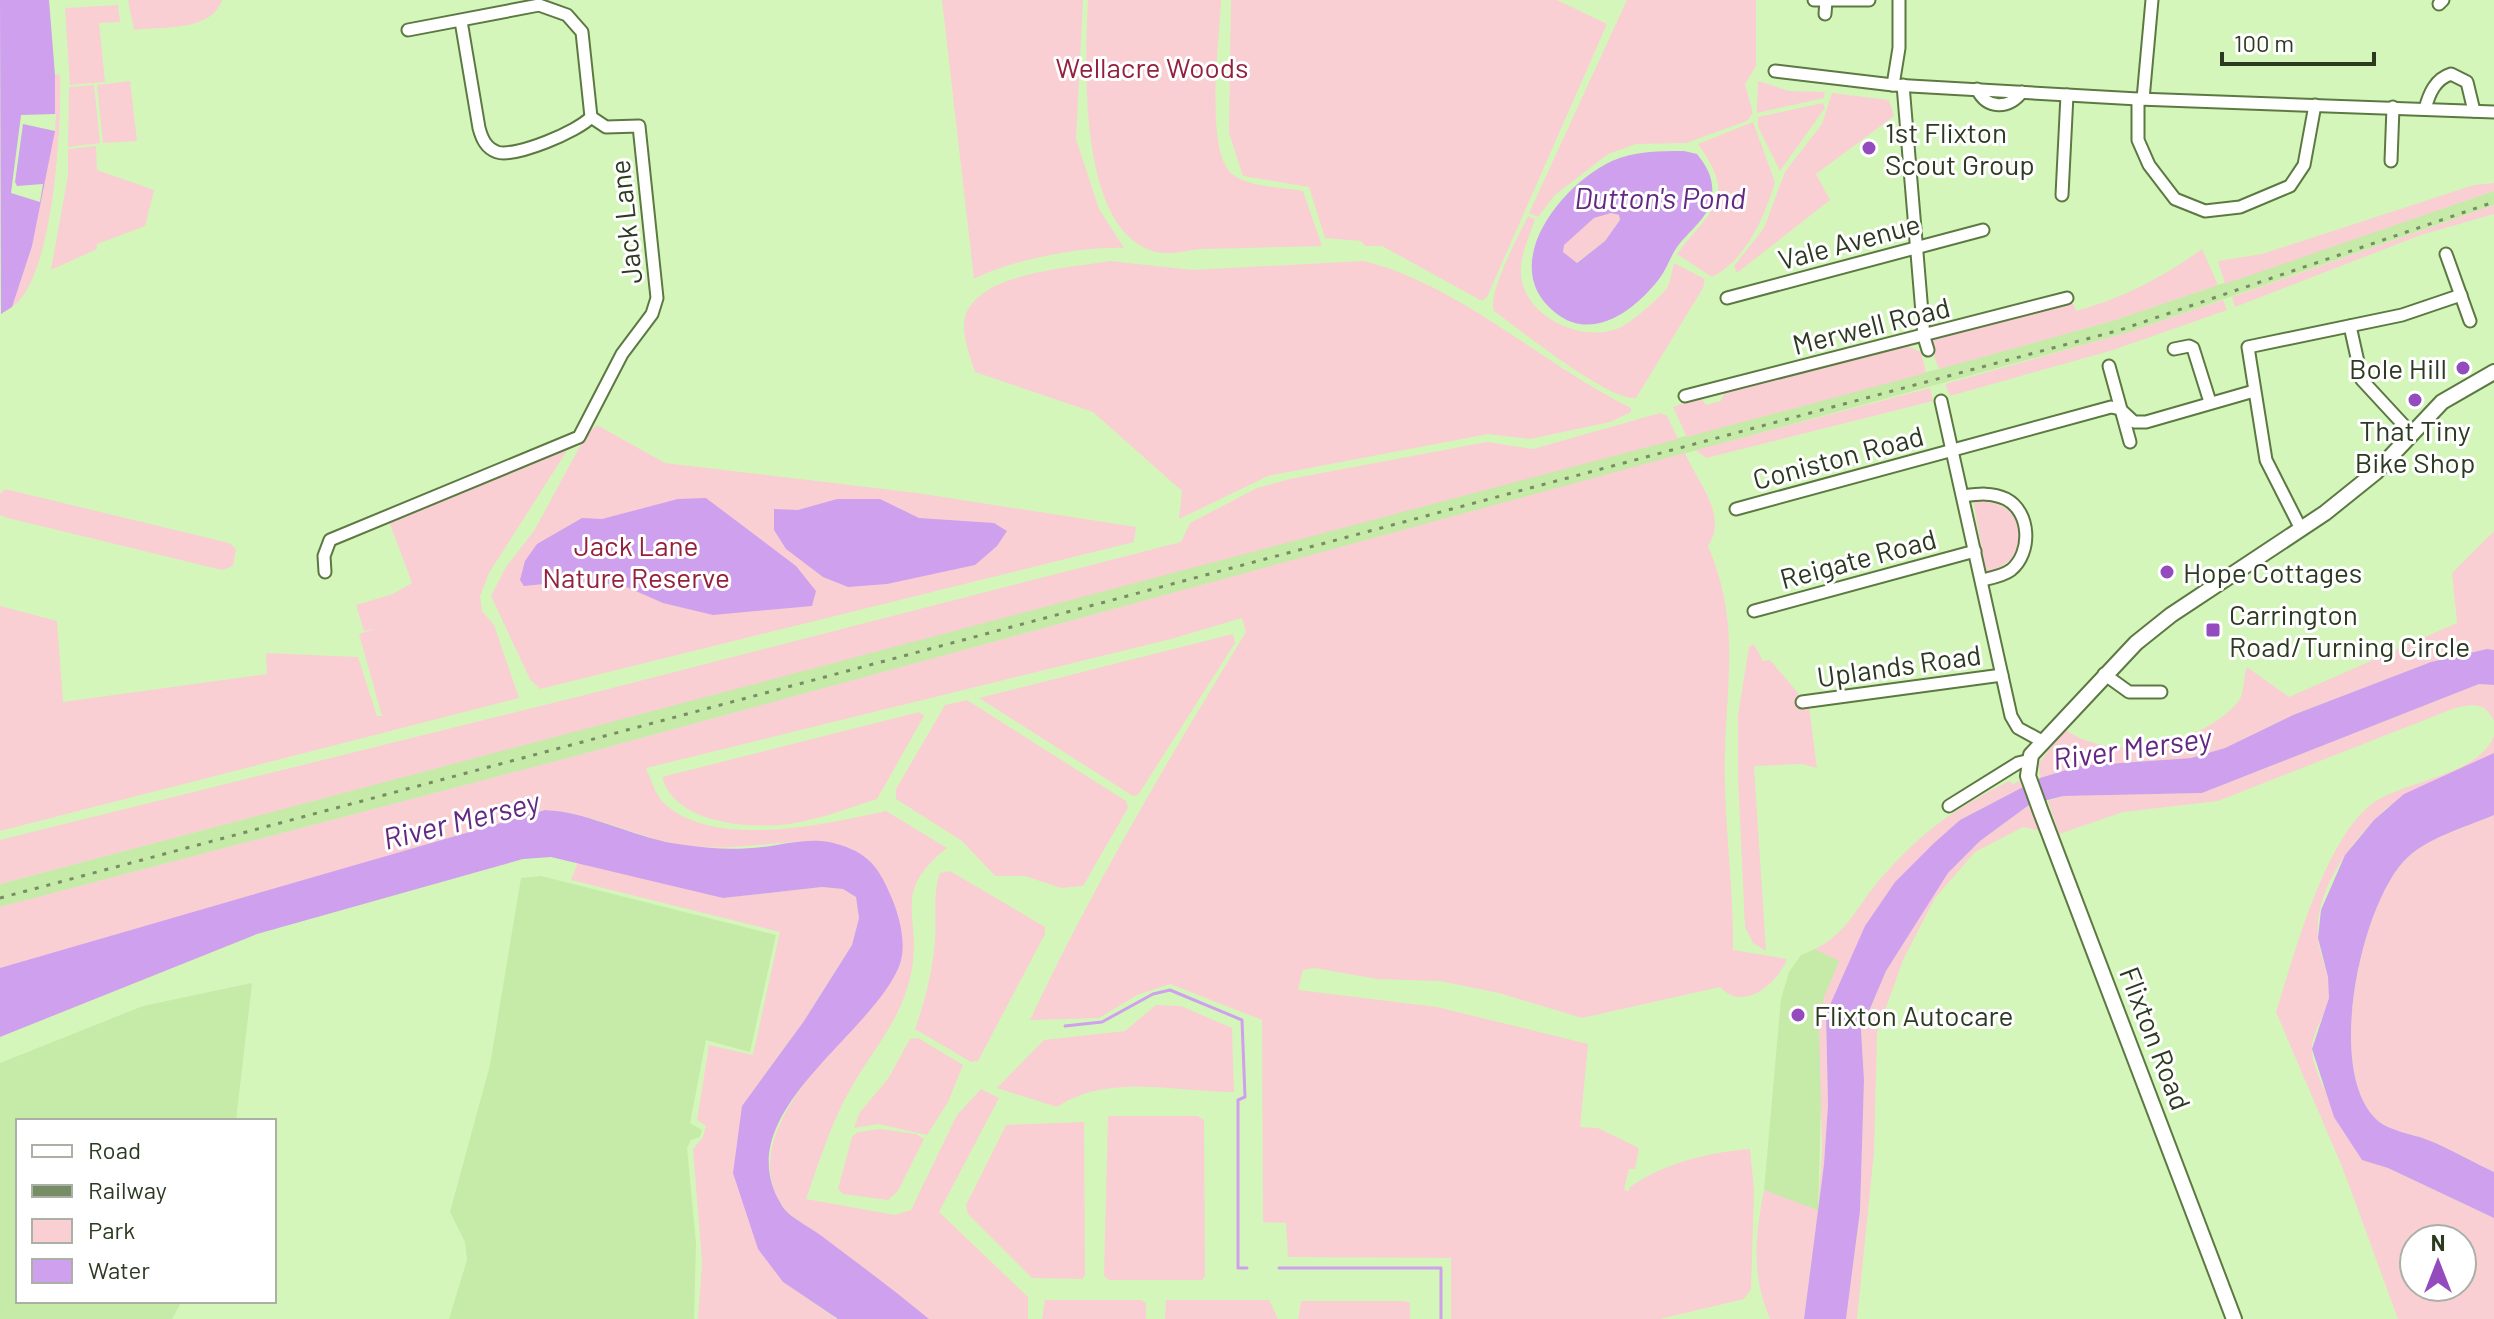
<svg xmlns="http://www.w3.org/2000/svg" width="2494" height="1319" font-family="Barlow,sans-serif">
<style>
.built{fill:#c6eaa7}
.green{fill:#f9cfd3;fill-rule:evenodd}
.water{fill:#cfa0ee;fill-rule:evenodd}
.pier{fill:#d5f6ba}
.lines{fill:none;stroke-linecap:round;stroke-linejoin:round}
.stream{stroke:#cfa0ee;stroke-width:3}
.minor-casing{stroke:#5c7942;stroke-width:15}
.major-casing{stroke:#5c7942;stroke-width:18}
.minor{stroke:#fff;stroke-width:11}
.major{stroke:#fff;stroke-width:14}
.rail{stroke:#778d65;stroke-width:3;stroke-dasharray:4 8;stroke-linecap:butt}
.poi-dot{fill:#944bbd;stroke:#fff;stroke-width:3}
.labels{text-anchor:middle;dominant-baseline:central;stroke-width:6;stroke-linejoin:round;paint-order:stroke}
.park-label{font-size:28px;fill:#93203d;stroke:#fff}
.poi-label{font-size:28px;fill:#2d3a22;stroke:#fff;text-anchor:start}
.street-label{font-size:28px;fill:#2d3a22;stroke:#fff}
.water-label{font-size:30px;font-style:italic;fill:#632883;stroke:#fff}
</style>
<rect width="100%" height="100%" fill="#d5f6ba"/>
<g class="built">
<polygon points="2494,191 2494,205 2126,333 572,757 0,907 0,884 1942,368 2112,321"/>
<polygon points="541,876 776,935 750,1052 706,1040 690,1123 702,1130 700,1137 691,1140 687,1148 696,1243 694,1319 449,1319 467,1260 465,1242 450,1212 490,1065 521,878"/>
<polygon points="1815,949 1840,960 1824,997 1818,1211 1764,1190 1781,999 1789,972 1801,955"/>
<polygon points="252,983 236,1121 18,1121 18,1301 182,1301 172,1319 0,1319 0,1063 143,1006"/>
</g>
<g class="green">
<path d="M128,0H222C211,32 163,26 134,30Z"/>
<path d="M942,0H1083L1076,139L1099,209L1124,248C1083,246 1010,260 974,279Z"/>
<path d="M1088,0H1221C1220,37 1204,151 1232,174C1250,188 1282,187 1303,191L1322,246C1281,247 1241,248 1200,249C1189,250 1176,254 1164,253C1076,244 1085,62 1088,0Z"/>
<polygon points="1231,0 1557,0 1607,24 1487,297 1482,301 1382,246 1365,246 1361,241 1325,238 1309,187 1243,176 1229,133"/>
<polygon points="1627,0 1756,0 1756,66 1745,84 1753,113 1747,121 1686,143 1636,144 1608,154 1555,195 1538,217 1529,213"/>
<polygon points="118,5 120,22 99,23 105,82 70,85 65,8"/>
<path d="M60,74C62,122 54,279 12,307C34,231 56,155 55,75Z"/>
<polygon points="130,81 137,141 103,143 97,85"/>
<polygon points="1758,81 1789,91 1825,92 1824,98 1757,113"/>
<polygon points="94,85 100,143 68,147 69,87"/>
<polygon points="1832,93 1889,100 1894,116 1816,174 1830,200 1737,273 1734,266 1764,228 1785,172 1822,124"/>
<polygon points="1823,103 1825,108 1780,171 1758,127 1758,117"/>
<path d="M1753,122L1775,182C1765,216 1746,260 1712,277L1677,254C1711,208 1739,201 1698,144Z"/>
<polygon points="96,146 97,170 154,190 145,226 97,244 97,249 51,270 68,175 68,149"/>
<polygon points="2494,183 2494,191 2225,284 2218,261 2262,254 2474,185"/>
<polygon points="2494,205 2494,214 2421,235 2235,307 2232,297"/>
<polygon points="1610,213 1619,215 1620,220 1605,241 1576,263 1563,252 1563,245 1594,218"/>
<path d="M1528,216L1535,219C1530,235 1522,251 1521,267C1517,314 1582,346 1621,327C1630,323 1664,295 1668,286C1671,279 1672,270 1674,263L1705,279L1703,288L1636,398C1610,402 1519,329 1494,311C1487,293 1519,235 1528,216Z"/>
<path d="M2202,249L2218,285L2112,321L1939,369L1930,345L1934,338L2073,303L2076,311C2123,298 2162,278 2202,249Z"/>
<path d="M1110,261L1193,270L1364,261C1460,285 1542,364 1631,408V412L1610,422L1530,439L1488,434L1268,476L1179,519L1182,491L1093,412L975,372C970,356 961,334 965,317C978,272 1071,268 1110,261Z"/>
<polygon points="2223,300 2227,310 2113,350 1950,396 1945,384 2126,333"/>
<polygon points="1908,346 1921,352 1926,373 1687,437 1673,407 1700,397 1706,405 1721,401 1725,391"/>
<polygon points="1930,388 1933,401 1706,458 1696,450"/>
<polygon points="1660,413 1667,416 1678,439 0,884 0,840 581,696 1181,542 1190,523 1257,488 1290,479 1487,442 1533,449"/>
<polygon points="597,425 665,463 917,493 1136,527 1134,542 540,689 530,679 491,596 506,567 534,531 586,435"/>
<polygon points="568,449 489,573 480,596 482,611 494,625 519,698 0,831 0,606 57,621 63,702 267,674 266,653 358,657 377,716 382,716 359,634 377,628 364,631 356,605 393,594 412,583 389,521"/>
<path d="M1685,453C1697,482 1729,515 1708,546C1740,622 1727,675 1725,753C1723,818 1734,884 1733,950L1787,959C1778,983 1743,1013 1720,987L1582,1018L1499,993L1440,981L1377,979L1315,968L1303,970L1298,990L1437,1007L1588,1044L1580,1127L1598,1128L1639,1148L1635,1169H1629L1624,1190L1629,1191L1630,1187C1666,1162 1707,1153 1750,1149L1754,1190L1751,1289L1744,1299L1660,1319H1451V1258L1288,1257L1286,1223L1263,1222L1262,1020L1170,984L1137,995L1099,1018L1030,1020C1093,886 1169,758 1246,632L1242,618L1171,639L646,768C652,782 656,797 667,806C719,849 827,824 886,811L947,848C889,894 923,915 911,974C901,1019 878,1043 855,1081C833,1117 820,1159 806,1199L895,1215L911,1210L957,1115L981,1089L999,1098L939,1212L1028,1297V1319C1004,1319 951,1319 930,1319C922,1317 857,1262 843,1252C829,1241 789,1218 781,1204C731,1121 866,1030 901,962L828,842C778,839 731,853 681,845C635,837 591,812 545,810L0,969V907L572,757Z"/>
<polygon points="5,489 229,543 236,549 233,566 222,570 4,517 0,515 0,494"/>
<path d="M1973,499C2031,501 2038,558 1986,573Z"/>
<path d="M2494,531V650L2431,662L2293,715L2225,748L2191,758L2079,766L2040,778L2039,763L2065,729C2109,764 2202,745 2238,702C2245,694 2243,677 2247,667L2289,697L2457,623L2452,573Z"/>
<polygon points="1233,634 1235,643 1138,795 1133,796 979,698"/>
<polygon points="1754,644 1763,661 1770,660 1809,706 1817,768 1802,764 1754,766 1766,951 1753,943 1745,927 1738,777 1738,715 1749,647"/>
<path d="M2479,684L2494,685V721C2485,702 2473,704 2455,708L2218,801L2123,812L2059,834L2048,801L2063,796L2202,793Z"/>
<polygon points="967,700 1126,801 1128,808 1083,886 1061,888 1025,876 995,876 962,841 896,799 896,789 945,705"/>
<path d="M919,712L924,716L877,799C846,809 813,822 780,825C740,828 674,821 662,777Z"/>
<path d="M2494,735V753L2388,807C2354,838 2314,887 2318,937C2319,957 2332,976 2329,997C2327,1014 2312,1030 2312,1049C2311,1074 2349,1135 2362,1159L2388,1168L2494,1218V1319H2398L2343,1169L2276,1012C2294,955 2323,845 2369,806C2400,780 2480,777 2494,735ZM2414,1239H2462V1287H2414Z"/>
<path d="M2009,781L2013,784L2019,781L2023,787L1960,820L1895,882L1826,1014L1828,1105L1824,1164L1804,1319H1770C1751,1274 1755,1238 1764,1190L1818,1210L1822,1150L1819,1028L1824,997L1839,961L1815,949C1847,934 1859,903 1881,878C1925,829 1951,811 2009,781Z"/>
<polygon points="2029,805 2040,831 2023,827 1975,852 1935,898 1903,960 1877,1033 1874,1152 1857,1319 1846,1319 1860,1211 1864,1080 1861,1030 1886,971 1948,873 1980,841"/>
<path d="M2494,815V1172C2472,1162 2451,1149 2428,1140C2413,1134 2389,1131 2377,1120C2325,1072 2360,910 2403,862C2425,838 2464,828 2494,815Z"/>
<polygon points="578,862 723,898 822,887 843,889 856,896 859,918 852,945 804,1021 742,1106 783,1282 837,1319 698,1319 702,1263 693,1149 703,1137 706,1126 697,1120 709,1045 753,1055 780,932 571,880"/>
<path d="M950,871L1045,927V934L978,1061L971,1062L915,1029C925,1001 932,973 935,942C937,919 932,896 940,873Z"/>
<path d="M1156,1005L1181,1006L1232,1028L1234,1092C1177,1092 1107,1073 1057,1107L997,1088L1044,1040L1125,1031Z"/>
<polygon points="918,1038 963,1065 948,1102 927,1135 878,1124 854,1128 860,1112 888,1079 910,1039"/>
<polygon points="1108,1116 1197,1116 1204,1120 1205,1276 1202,1280 1109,1280 1104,1276"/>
<polygon points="1084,1122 1085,1275 1082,1279 1032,1278 968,1214 966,1205 1006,1125"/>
<polygon points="880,1129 916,1134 924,1139 898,1191 888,1200 843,1194 838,1189 852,1137 858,1132"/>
<polygon points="1045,1300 1141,1300 1146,1303 1146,1319 1042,1319"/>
<polygon points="1166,1300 1269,1300 1278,1319 1165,1319"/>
<polygon points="1301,1301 1405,1301 1410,1303 1410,1319 1298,1319"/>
</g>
<g class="water">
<polygon points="0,0 49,0 55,75 55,131 32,246 12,307 1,314"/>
<path d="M1684,151L1697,154C1708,168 1714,179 1712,198C1709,217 1688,232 1677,247C1670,257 1667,269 1659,279C1636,309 1594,342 1557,314C1495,268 1560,185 1612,161C1634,151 1660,151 1684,151ZM1611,213L1619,215L1620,220L1605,241L1577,263L1563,252L1564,245L1594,218Z"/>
<polygon points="706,498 796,566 816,591 812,606 713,615 663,603 622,585 574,581 524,586 520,580 525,561 537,544 582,518 602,519 678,499"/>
<polygon points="837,499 880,499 919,518 994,523 1007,531 997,546 975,565 887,584 848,587 823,577 786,549 774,530 774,509 798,510"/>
<polygon points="2487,649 2494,650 2494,685 2479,684 2202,793 2063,796 2029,805 1980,841 1948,873 1886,971 1861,1030 1864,1080 1860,1211 1846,1319 1804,1319 1824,1164 1828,1105 1826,1014 1865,926 1895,882 1933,844 1960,820 2040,778 2079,766 2191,758 2225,748 2293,715 2431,662"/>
<path d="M2494,753V815C2464,828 2425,838 2403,862C2360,910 2325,1072 2377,1120C2389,1131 2413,1134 2428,1140C2451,1149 2472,1162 2494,1172V1218L2388,1168L2362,1160L2334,1117L2312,1049L2329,998L2328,977L2318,938L2321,910L2345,855L2374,820L2404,794Z"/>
<path d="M545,810C592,812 637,840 685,845C711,849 737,850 763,847C785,844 808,838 829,842C864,850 877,863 890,894C899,914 907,943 900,964C873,1036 726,1113 781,1204C787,1216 808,1226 819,1234C856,1262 893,1289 929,1319H838L783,1282L758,1249L733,1173L742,1106L804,1021L852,945L859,918L856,897L843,889L822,887L723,898L551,857L523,859L257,934L0,1037V968Z"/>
</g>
<polygon class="pier" points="56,114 55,131 23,124 15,182 17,186 43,184 40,202 11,193 21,115"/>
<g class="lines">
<g class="stream">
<polyline points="1065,1026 1102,1022 1153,994 1170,990 1242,1020 1245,1097 1238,1100 1238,1268 1247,1268"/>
<polyline points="1279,1268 1441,1268 1441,1319"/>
</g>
<defs>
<g id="minor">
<polyline points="1814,0 1869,0"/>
<polyline points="2439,4 2443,0"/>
<polyline points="1825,14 1826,1"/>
<path d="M408,30L539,5L567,15L582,32L591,117C579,131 515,158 497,152C486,148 482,139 479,128L461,21"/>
<polyline points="1775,71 1893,85 2138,99 2494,112"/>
<polyline points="1893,85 1899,48 1899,0"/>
<polyline points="1903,85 1924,337 1928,350"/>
<path d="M1977,89C1987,110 2009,109 2022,92"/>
<polyline points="2138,99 2138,140 2149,165 2175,199 2205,211 2240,207 2290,186 2304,165 2315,105"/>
<polyline points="2143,99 2152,0"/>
<path d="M2425,109C2429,94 2435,79 2451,74L2467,82L2474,111"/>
<polyline points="2391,161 2393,107"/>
<polyline points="2062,195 2067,95"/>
<polyline points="2446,254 2470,321"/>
<polyline points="1727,298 1983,230"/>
<polyline points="2350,326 2362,380 2411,433"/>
<polyline points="2174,349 2189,346 2193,348 2210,402"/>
<polyline points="2109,366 2130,442"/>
<polyline points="1685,396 2067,298"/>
<polyline points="1941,401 2011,716 2018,728 2042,741"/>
<path d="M1963,496C1978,494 1992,492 2006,499C2031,512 2032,553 2011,570C2003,576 1991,578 1982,580"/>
<polyline points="1736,509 2111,407 2120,409 2134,422 2146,422 2254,391"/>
<polyline points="2301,529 2266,460 2248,347 2402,315 2461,295"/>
<polyline points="325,572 324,556 330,540 579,437 622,354 652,314 657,298 639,126 606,127 591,117"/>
<polyline points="1754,611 1975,551"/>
<polyline points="2104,674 2129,692 2161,692"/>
<polyline points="1802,702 2002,675"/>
<polyline points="1949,806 2018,763 2030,760"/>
</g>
<polyline id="major" points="2234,1319 2041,812 2028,776 2031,755 2136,643 2171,615 2325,513 2376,472 2442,402 2494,372"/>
</defs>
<use href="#minor" class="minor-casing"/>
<use href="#major" class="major-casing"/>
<use href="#minor" class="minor"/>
<use href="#major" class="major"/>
<polyline class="rail" points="0,898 2120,330 2494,202"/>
</g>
<g class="poi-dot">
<circle cx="1869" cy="148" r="8"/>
<circle cx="2463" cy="368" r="8"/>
<circle cx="2415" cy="400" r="8"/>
<circle cx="2167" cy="572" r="8"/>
<rect x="2205" y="622" width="16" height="16" rx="4"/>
<circle cx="1798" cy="1015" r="8"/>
</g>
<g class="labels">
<g class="park-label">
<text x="1152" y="67">Wellacre Woods</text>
<text x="636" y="545">Jack Lane<tspan x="636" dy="32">Nature Reserve</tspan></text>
</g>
<g class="poi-label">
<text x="1885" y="132">1st Flixton<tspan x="1885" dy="32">Scout Group</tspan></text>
<text x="2447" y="368" text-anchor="end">Bole Hill</text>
<text x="2415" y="430" text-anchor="middle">That Tiny<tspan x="2415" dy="32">Bike Shop</tspan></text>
<text x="2183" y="572">Hope Cottages</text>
<text x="2229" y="614">Carrington<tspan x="2229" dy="32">Road/Turning Circle</tspan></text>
<text x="1814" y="1015">Flixton Autocare</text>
</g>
<g class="street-label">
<text transform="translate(625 222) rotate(-96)">Jack Lane</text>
<text transform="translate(1849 241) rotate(-15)">Vale Avenue</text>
<text transform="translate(1871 325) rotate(-14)">Merwell Road</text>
<text transform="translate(1838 457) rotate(-15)">Coniston Road</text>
<text transform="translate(1858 558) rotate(-15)">Reigate Road</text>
<text transform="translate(1899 665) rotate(-8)">Uplands Road</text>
<text transform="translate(2156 1038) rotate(69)">Flixton Road</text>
</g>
<g class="water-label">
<text x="1660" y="197">Dutton's Pond</text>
<text transform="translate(2132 747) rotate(-8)">River Mersey</text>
<text transform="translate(461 819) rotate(-14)">River Mersey</text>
</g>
</g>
<rect x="16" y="1119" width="260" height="184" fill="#ffffff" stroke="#abb0a7" stroke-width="2"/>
<rect x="32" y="1145" width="40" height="12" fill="#ffffff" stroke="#abb0a7" stroke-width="2"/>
<text x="88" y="1159" font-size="24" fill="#2d3a22">Road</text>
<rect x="32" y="1185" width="40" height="12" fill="#778d65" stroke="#abb0a7" stroke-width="2"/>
<text x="88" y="1199" font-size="24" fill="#2d3a22">Railway</text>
<rect x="32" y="1219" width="40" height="24" fill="#f9cfd3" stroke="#abb0a7" stroke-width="2"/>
<text x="88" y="1239" font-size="24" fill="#2d3a22">Park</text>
<rect x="32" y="1259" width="40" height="24" fill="#cfa0ee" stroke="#abb0a7" stroke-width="2"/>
<text x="88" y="1279" font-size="24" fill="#2d3a22">Water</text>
<g transform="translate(2438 1263)"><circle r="38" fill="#ffffff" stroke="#abb0a7" stroke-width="2"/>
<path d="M0-6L14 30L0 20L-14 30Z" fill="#944bbd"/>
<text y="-12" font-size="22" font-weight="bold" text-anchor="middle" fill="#2d3a22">N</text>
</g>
<path d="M2222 52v12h152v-12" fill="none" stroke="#2d3a22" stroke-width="4"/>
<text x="2234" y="52" font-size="24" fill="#2d3a22" stroke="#ffffff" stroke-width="6" paint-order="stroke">100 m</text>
</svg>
